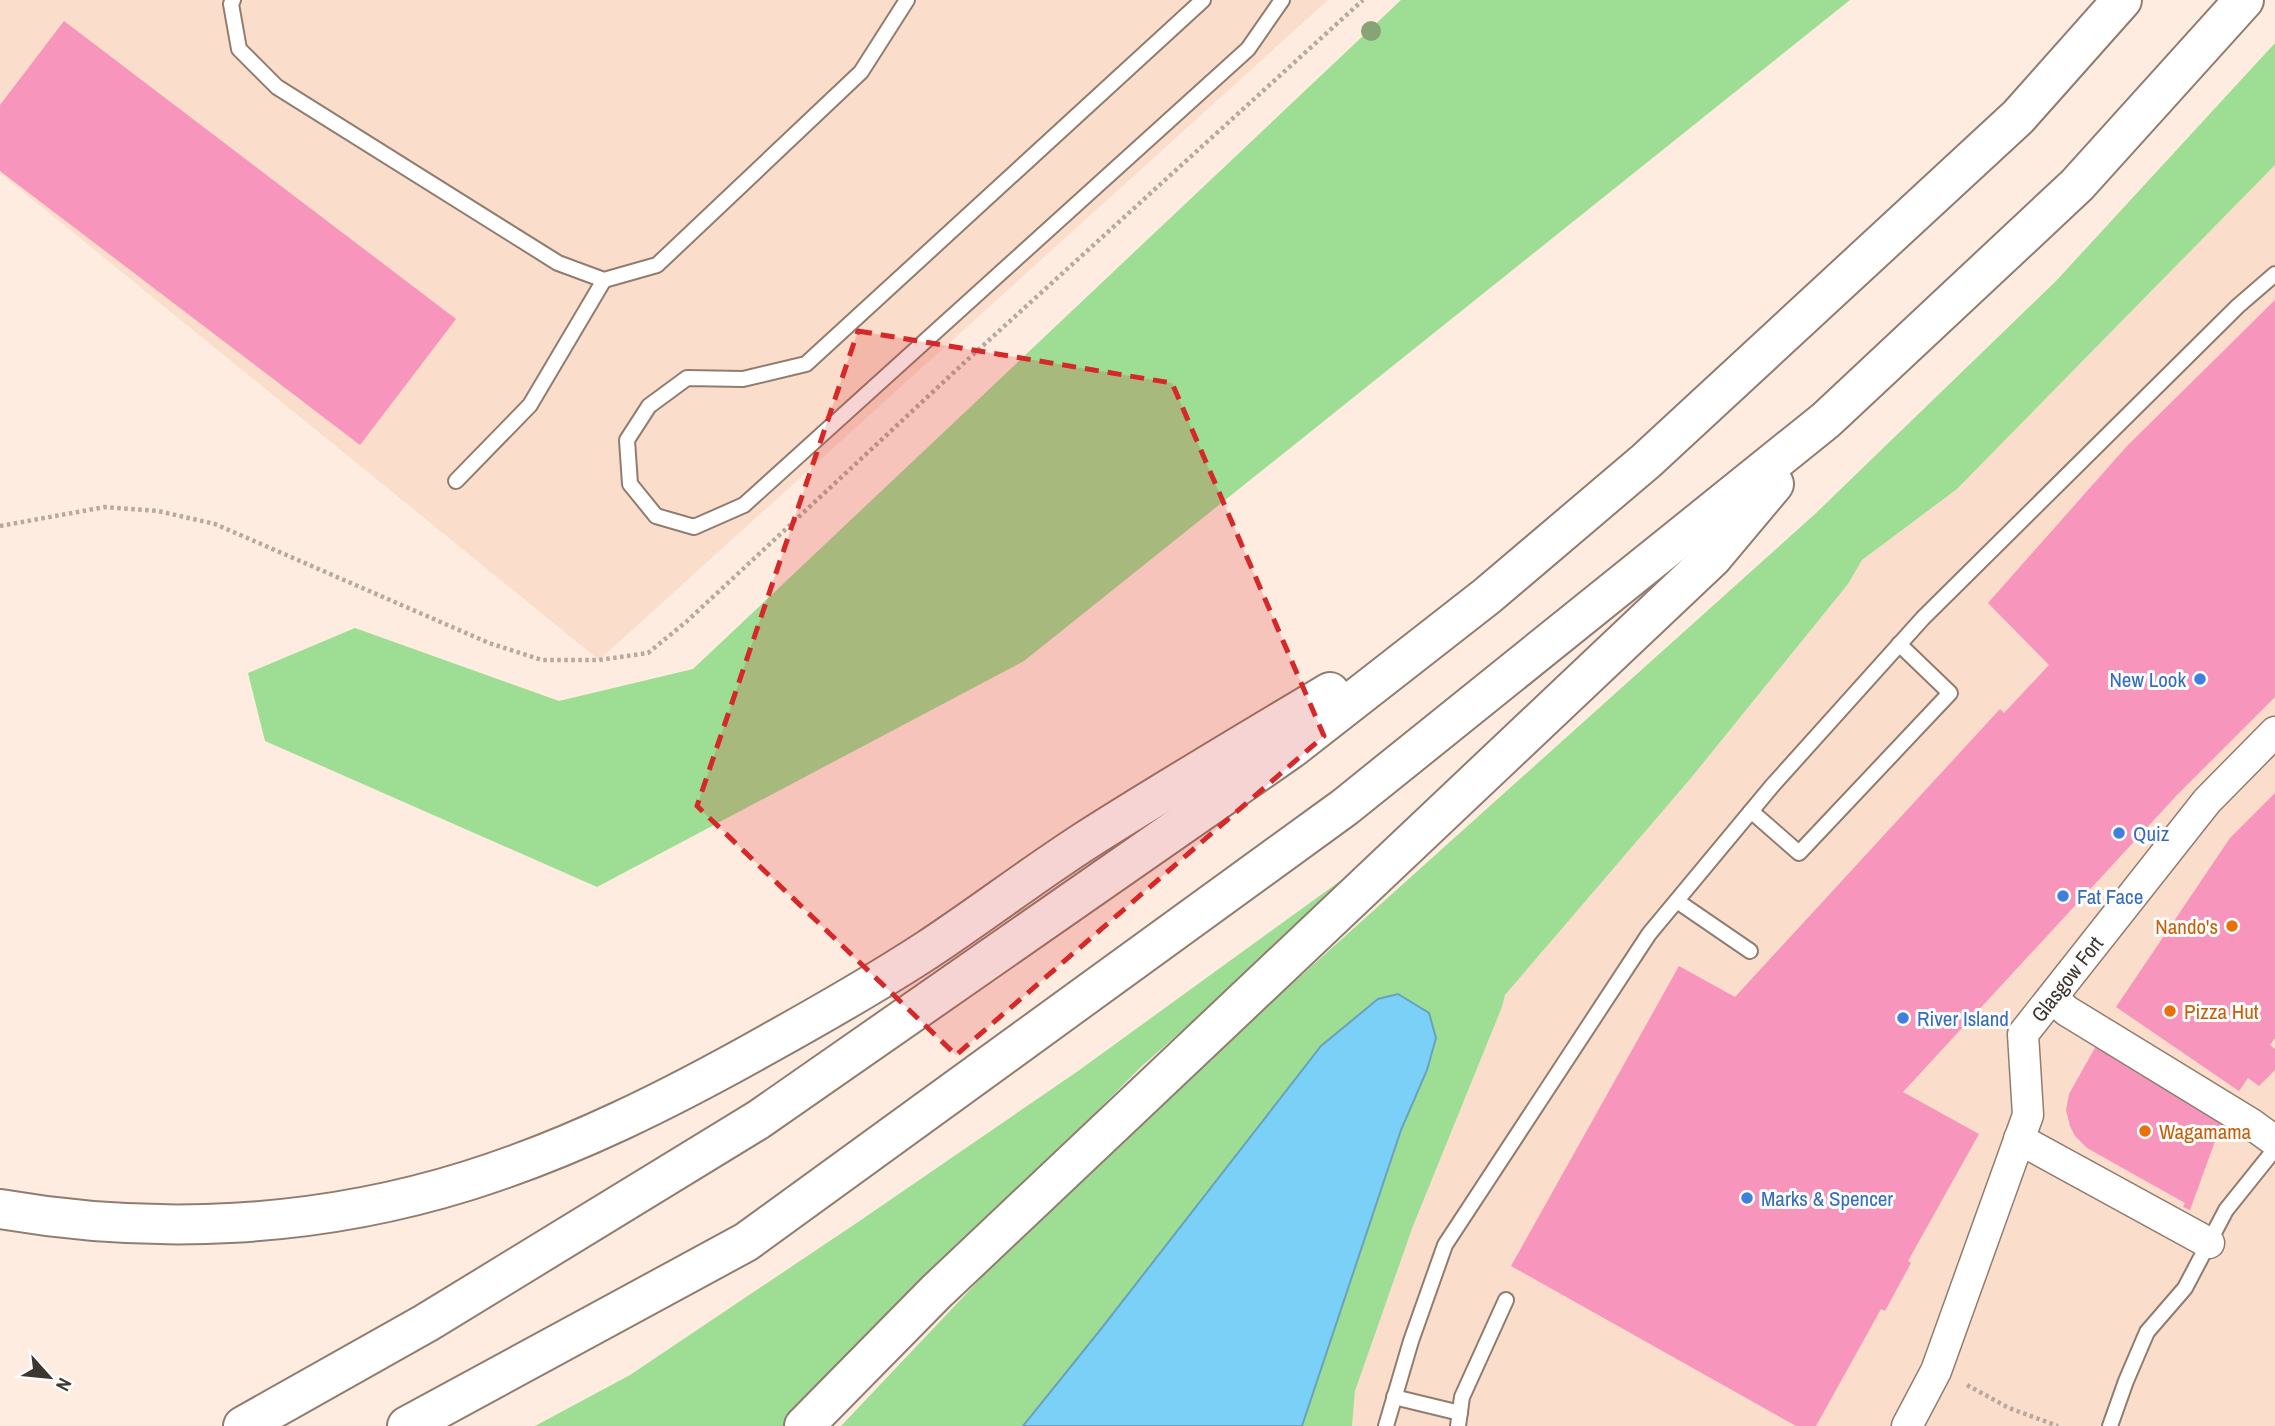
<svg xmlns="http://www.w3.org/2000/svg" width="2275" height="1426" font-family="'Archivo Narrow',sans-serif">
<style>
.built{fill:#faddca}
.green{fill:#9dde94}
.water{fill:#7bd0f8;stroke:#69a2bc;stroke-width:2}
.building{fill:#f795bd}
.lines{fill:none;stroke-linecap:round;stroke-linejoin:round}
.lane-casing{stroke:#917d70;stroke-width:18}
.street-casing{stroke:#917d70;stroke-width:33}
.highway-casing{stroke:#917d70;stroke-width:42}
.path{stroke:#b7a99f;stroke-width:4.5;stroke-dasharray:3.5 3.5;stroke-linecap:butt}
.lane{stroke:#fff;stroke-width:14}
.street{stroke:#fff;stroke-width:30}
.highway{stroke:#fff;stroke-width:38}
.tree{fill:#88a376}
.marked{fill:#d62828;fill-opacity:0.2;stroke:#d62828;stroke-width:5;stroke-dasharray:14 9;stroke-linejoin:round}
.shop-dot{fill:#3f7fe0;stroke:#fdfdfd;stroke-width:2.5}
.food-dot{fill:#e8710a;stroke:#fdfdfd;stroke-width:2.5}
.labels{text-anchor:middle;dominant-baseline:central;stroke-width:6;stroke-linejoin:round;paint-order:stroke}
.shop-label{font-size:21px;fill:#366cbe;stroke:#fdfdfd;text-anchor:start}
.food-label{font-size:21px;fill:#c56008;stroke:#fdfdfd;text-anchor:start}
.street-label{font-size:21px;fill:#3e3630;stroke:#fdfdfd}
</style>
<rect width="100%" height="100%" fill="#feece0"/>
<g class="built">
<polygon points="0,0 1328,0 599,660 0,173"/>
<polygon points="2275,165 2275,1426 1352,1426 1355,1391 1413,1226 1502,1007 1505,995 1691,778 1848,584 1862,560 1957,489"/>
</g>
<g class="green">
<polygon points="1401,0 1850,0 1024,661 597,887 265,741 248,673 355,628 559,701 693,669"/>
<polygon points="2275,43 2275,165 1957,489 1862,560 1848,584 1691,778 1505,995 1502,1007 1413,1226 1355,1391 1352,1426 841,1426 1054,1201 1304,973 1815,514 2056,281"/>
<polygon points="1398,839 1142,1066 908,1300 786,1426 535,1426 630,1375 858,1222 1078,1071"/>
</g>
<polygon class="water" points="1398,994 1429,1013 1436,1038 1427,1070 1401,1130 1302,1426 1023,1426 1101,1329 1321,1046 1378,999"/>
<g class="building">
<polygon points="64,21 456,319 360,445 0,171 0,105"/>
<polygon points="2275,300 2275,697 2177,795 1903,1092 1979,1134 1908,1261 1911,1263 1885,1311 1881,1309 1816,1426 1796,1426 1511,1266 1679,966 1735,997 2000,709 2004,713 2049,665 1988,603 2127,446"/>
<polygon points="2275,793 2275,1038 2270,1045 2275,1049 2275,1070 2259,1086 2248,1078 2239,1091 2116,1007 2230,838"/>
<polygon points="2096,1046 2226,1111 2190,1210 2183,1207 2185,1203 2087,1148 2075,1136 2070,1126 2066,1110 2069,1094"/>
</g>
<g class="lines">
<defs>
<g id="lane">
<polyline points="233,0 231,4 239,49 277,87 558,263 604,280 657,265 861,72 907,0"/>
<polyline points="1203,0 806,364 743,379 687,378 649,406 627,440 630,484 656,516 694,527 744,505 1248,49 1282,0"/>
<polyline points="456,481 530,405 604,280"/>
<polyline points="1751,811 1799,853 1950,693 1899,644"/>
<polyline points="1677,901 1750,951"/>
<polyline points="1394,1397 1460,1413"/>
<polyline points="1386,1426 1411,1341 1445,1245 1649,934 1772,786 1923,618 2238,306 2275,274"/>
<polyline points="1458,1426 1462,1397 1506,1300"/>
<polyline points="2110,1426 2126,1381 2147,1332 2185,1288 2226,1210 2275,1149"/>
</g>
<g id="street">
<polyline points="2052,998 2067,1011 2250,1123 2275,1141"/>
<polyline points="2019,1139 2209,1243"/>
<polyline points="1907,1426 1936,1371 2028,1115 2023,1034 2207,801 2275,732"/>
</g>
<g id="highway">
<path d="M0,1209C155,1236 316,1228 467,1181C573,1148 672,1098 768,1044C822,1014 875,984 927,950C980,915 1031,876 1085,841C1165,790 1248,741 1330,692"/>
<polyline points="243,1426 426,1323 758,1120 1291,749 1487,596 1646,461 2018,117 2122,0"/>
<polyline points="407,1426 746,1242 1345,807 1826,420 2077,185 2244,0"/>
<polyline points="804,1426 936,1292 1712,558 1774,484"/>
</g>
</defs>
<use href="#lane" class="lane-casing"/>
<use href="#street" class="street-casing"/>
<use href="#highway" class="highway-casing"/>
<g class="path">
<polyline points="0,526 105,507 158,511 215,524 489,643 542,660 599,660 648,653 686,622 966,361 1363,0"/>
<polyline points="1967,1385 2009,1408 2058,1426"/>
</g>
<use href="#lane" class="lane"/>
<use href="#street" class="street"/>
<use href="#highway" class="highway"/>
</g>
<circle class="tree" cx="1371" cy="31" r="10"/>
<path class="marked" d="M858,331L1172,383L1324,736L956,1055L697,806Z"/>
<g class="shop-dot">
<circle cx="2200" cy="679" r="7"/>
<circle cx="2119" cy="833" r="7"/>
<circle cx="2063" cy="896" r="7"/>
<circle cx="1903" cy="1018" r="7"/>
<circle cx="1747" cy="1198" r="7"/>
</g>
<g class="food-dot">
<circle cx="2232" cy="926" r="7"/>
<circle cx="2170" cy="1011" r="7"/>
<circle cx="2145" cy="1131" r="7"/>
</g>
<g class="labels">
<g class="shop-label">
<text x="2186" y="679" text-anchor="end">New Look</text>
<text x="2133" y="833">Quiz</text>
<text x="2077" y="896">Fat Face</text>
<text x="1917" y="1018">River Island</text>
<text x="1761" y="1198">Marks &amp; Spencer</text>
</g>
<g class="food-label">
<text x="2218" y="926" text-anchor="end">Nando's</text>
<text x="2184" y="1011">Pizza Hut</text>
<text x="2159" y="1131">Wagamama</text>
</g>
<g class="street-label">
<text transform="translate(2067 979) rotate(-52)">Glasgow Fort</text>
</g>
</g>
<g transform="translate(49 1377) rotate(117)" stroke="#fdfdfd" stroke-width="5" paint-order="stroke">
<path d="M0-5L12 26L0 18L-12 26Z" fill="#3e3630"/>
<text y="-10" font-size="19" font-weight="bold" text-anchor="middle" fill="#3e3630">N</text>
</g>
</svg>
